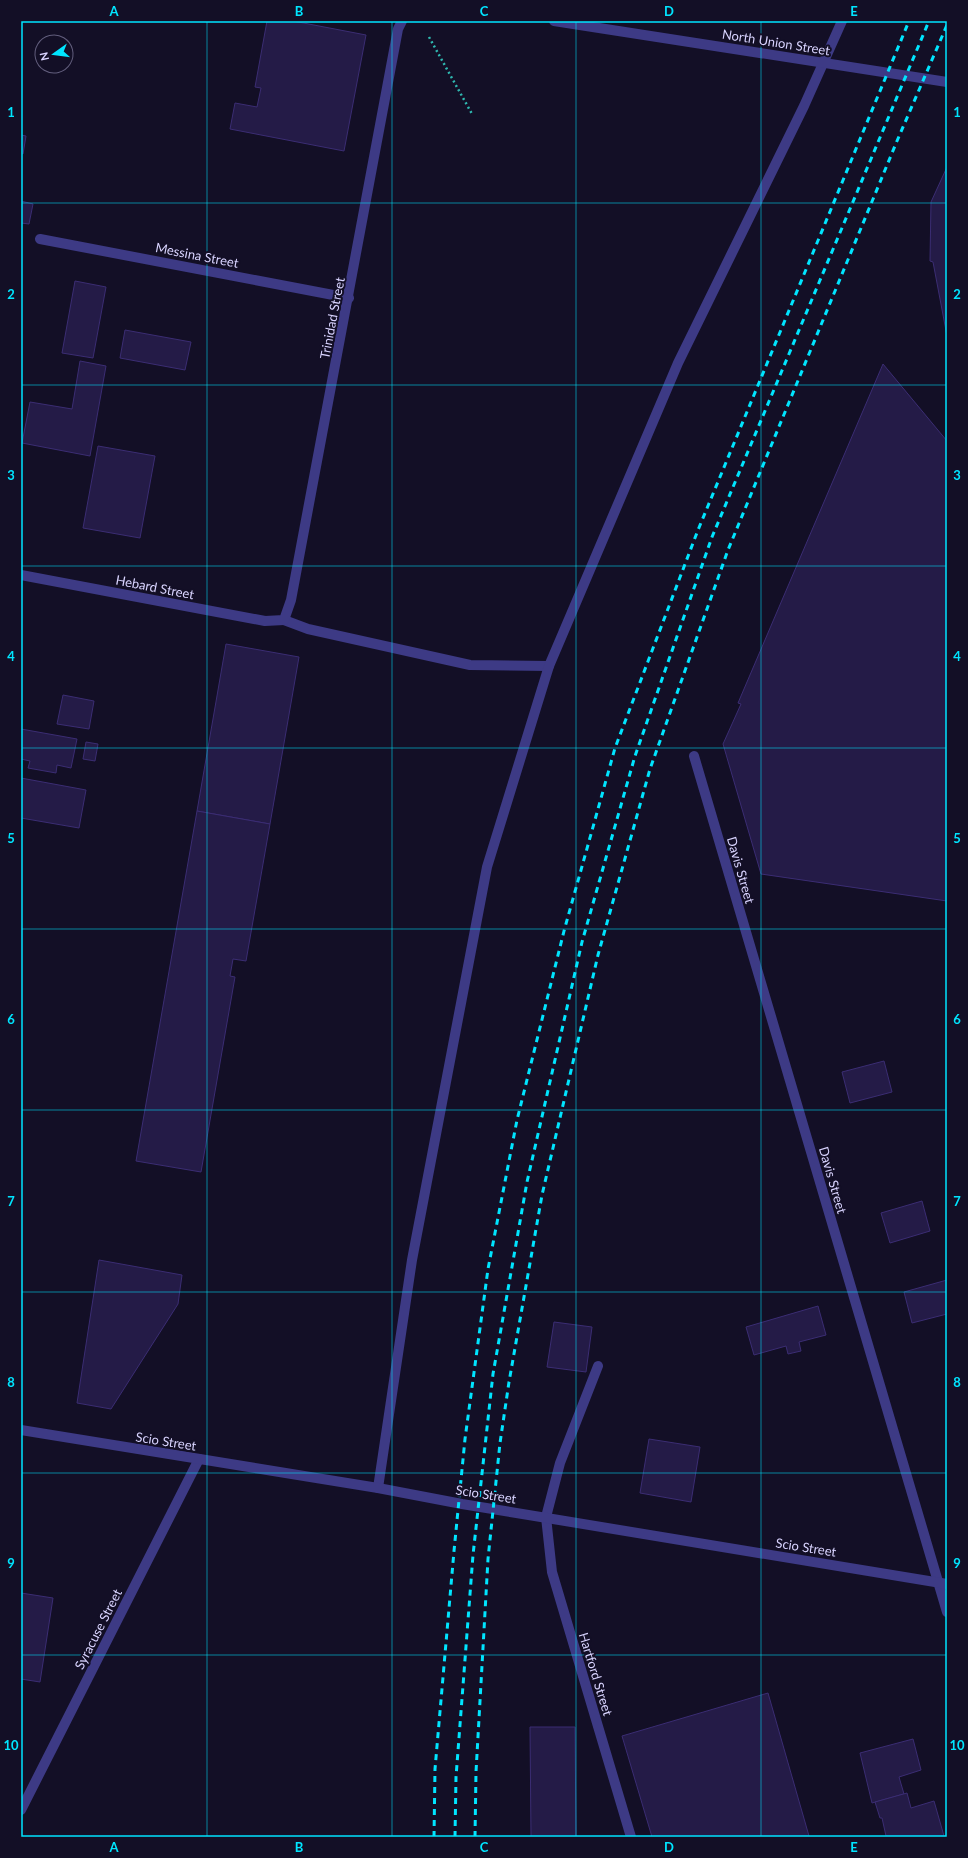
<svg xmlns="http://www.w3.org/2000/svg" width="968" height="1858" font-family="Lato,sans-serif">
<style>
.building{fill:#241b47;stroke:#3b2d73}
.lines{fill:none;stroke-linecap:round;stroke-linejoin:round}
.path{stroke:#2fb8b0;stroke-width:2.5;stroke-dasharray:2 3;stroke-linecap:butt}
.service{stroke:#3d3a85;stroke-width:10}
.minor{stroke:#3d3a85;stroke-width:10}
.tertiary{stroke:#3d3a85;stroke-width:10}
.rail{stroke:#00e5ff;stroke-width:3;stroke-dasharray:6 5;stroke-linecap:butt}
.grid{fill:none;stroke:#00e5ff;stroke-width:1;stroke-opacity:0.55}
.labels{text-anchor:middle;dominant-baseline:central;stroke-width:4;stroke-linejoin:round;paint-order:stroke}
.street-label{font-size:13px;fill:#d9d4ff;stroke:#130f26}
.neatline{fill:none;stroke:#00e5ff;stroke-width:1.5}
.grid-label{font-size:13px;text-anchor:middle;font-weight:bold;fill:#00e5ff}
</style>
<rect width="100%" height="100%" fill="#130f26"/>
<g class="building">
<polygon points="267,21 293,21 366,35 344,151 230,129 235,103 257,107 261,88 255,87"/>
<polygon points="21,135 26,136 23,154 21,153"/>
<polygon points="947,167 947,336 933,262 930,261 931,202"/>
<polygon points="21,201 33,204 29,224 21,223"/>
<polygon points="75,281 106,287 93,358 62,353"/>
<polygon points="125,330 191,342 185,370 120,358"/>
<polygon points="80,361 106,366 90,456 22,443 30,402 72,409"/>
<polygon points="883,364 947,441 947,901 761,874 723,744 741,704 738,703"/>
<polygon points="98,446 155,456 140,538 83,528"/>
<polygon points="226,644 299,657 270,824 197,811"/>
<polygon points="63,695 94,701 89,729 57,724"/>
<polygon points="21,729 77,739 71,768 57,765 56,773 28,768 30,761 21,759"/>
<polygon points="86,742 98,744 95,761 83,759"/>
<polygon points="21,778 86,790 79,828 21,818"/>
<polygon points="197,811 270,824 246,961 233,959 230,976 235,977 201,1172 136,1161"/>
<polygon points="884,1061 892,1092 850,1103 842,1072"/>
<polygon points="922,1201 930,1231 890,1243 881,1213"/>
<polygon points="99,1260 182,1275 178,1304 111,1409 77,1403"/>
<polygon points="947,1280 947,1314 912,1323 904,1292"/>
<polygon points="818,1306 826,1335 799,1342 801,1351 788,1354 786,1346 754,1355 746,1327"/>
<polygon points="554,1322 592,1327 586,1372 547,1367"/>
<polygon points="649,1439 700,1447 691,1502 640,1493"/>
<polygon points="21,1593 53,1598 40,1682 21,1679"/>
<polygon points="768,1693 809,1836 652,1837 622,1736"/>
<polygon points="530,1727 575,1727 576,1837 531,1837"/>
<polygon points="913,1739 921,1770 899,1777 904,1794 872,1803 860,1753"/>
<polygon points="907,1793 911,1808 934,1801 944,1836 886,1836 882,1818 880,1818 875,1802"/>
</g>
<g class="lines">
<polyline class="path" points="429,37 472,114"/>
<g class="service">
<polyline points="284,620 308,629 470,665 549,666"/>
<polyline points="598,1366 560,1463 546,1517 552,1572 631,1837"/>
<polyline points="378,1488 412,1260 487,867 549,666 678,363 804,106 842,21"/>
</g>
<g class="minor">
<polyline points="40,239 349,298"/>
<polyline points="21,575 265,621 284,620 291,600 398,29 402,21"/>
<polyline points="694,756 947,1612"/>
<polyline points="21,1810 199,1459"/>
</g>
<g class="tertiary">
<polyline points="554,21 947,82"/>
<polyline points="21,1430 378,1488 462,1504 947,1584"/>
</g>
<g class="rail">
<polyline points="434,1837 435,1769 454,1551 465,1439 488,1269 517,1120 564,931 615,748 698,530 909,21"/>
<polyline points="455,1837 456,1777 473,1555 493,1374 527,1182 582,942 635,756 712,537 929,21"/>
<polyline points="475,1837 476,1772 488,1559 500,1443 509,1382 542,1195 598,955 650,769 728,550 897,141 947,25"/>
</g>
</g>
<path class="grid" d="M207,21V1837M392,21V1837M576,21V1837M761,21V1837M21,203H947M21,385H947M21,566H947M21,748H947M21,929H947M21,1110H947M21,1292H947M21,1473H947M21,1655H947"/>
<g class="labels">
<g class="street-label">
<text transform="translate(776 42) rotate(9)">North Union Street</text>
<text transform="translate(197 255) rotate(11)">Messina Street</text>
<text transform="translate(332 318) rotate(-79)">Trinidad Street</text>
<text transform="translate(155 587) rotate(11)">Hebard Street</text>
<text transform="translate(741 870) rotate(74)">Davis Street</text>
<text transform="translate(833 1180) rotate(74)">Davis Street</text>
<text transform="translate(166 1441) rotate(9)">Scio Street</text>
<text transform="translate(486 1494) rotate(9)">Scio Street</text>
<text transform="translate(806 1547) rotate(9)">Scio Street</text>
<text transform="translate(98 1629) rotate(-63)">Syracuse Street</text>
<text transform="translate(596 1674) rotate(73)">Hartford Street</text>
</g>
</g>
<rect width="968" height="1858" fill="none" stroke="#130f26" stroke-width="44"/>
<g transform="translate(54 54) rotate(256)"><circle r="19" fill="#130f26" stroke="#625e7d"/>
<path d="M0-3L7 15L0 10L-7 15Z" fill="#00e5ff"/>
<text y="-6" font-size="11" font-weight="bold" text-anchor="middle" fill="#d9d4ff">N</text>
</g>
<rect x="22" y="22" width="924" height="1814" class="neatline"/>
<g class="grid-label">
<text x="114" y="16">A</text>
<text x="299" y="16">B</text>
<text x="484" y="16">C</text>
<text x="669" y="16">D</text>
<text x="854" y="16">E</text>
<text x="11" y="117">1</text>
<text x="957" y="117">1</text>
<text x="11" y="299">2</text>
<text x="957" y="299">2</text>
<text x="11" y="480">3</text>
<text x="957" y="480">3</text>
<text x="11" y="661">4</text>
<text x="957" y="661">4</text>
<text x="11" y="843">5</text>
<text x="957" y="843">5</text>
<text x="11" y="1024">6</text>
<text x="957" y="1024">6</text>
<text x="11" y="1206">7</text>
<text x="957" y="1206">7</text>
<text x="11" y="1387">8</text>
<text x="957" y="1387">8</text>
<text x="11" y="1568">9</text>
<text x="957" y="1568">9</text>
<text x="11" y="1750">10</text>
<text x="957" y="1750">10</text>
<text x="114" y="1852">A</text>
<text x="299" y="1852">B</text>
<text x="484" y="1852">C</text>
<text x="669" y="1852">D</text>
<text x="854" y="1852">E</text>
</g>
</svg>
